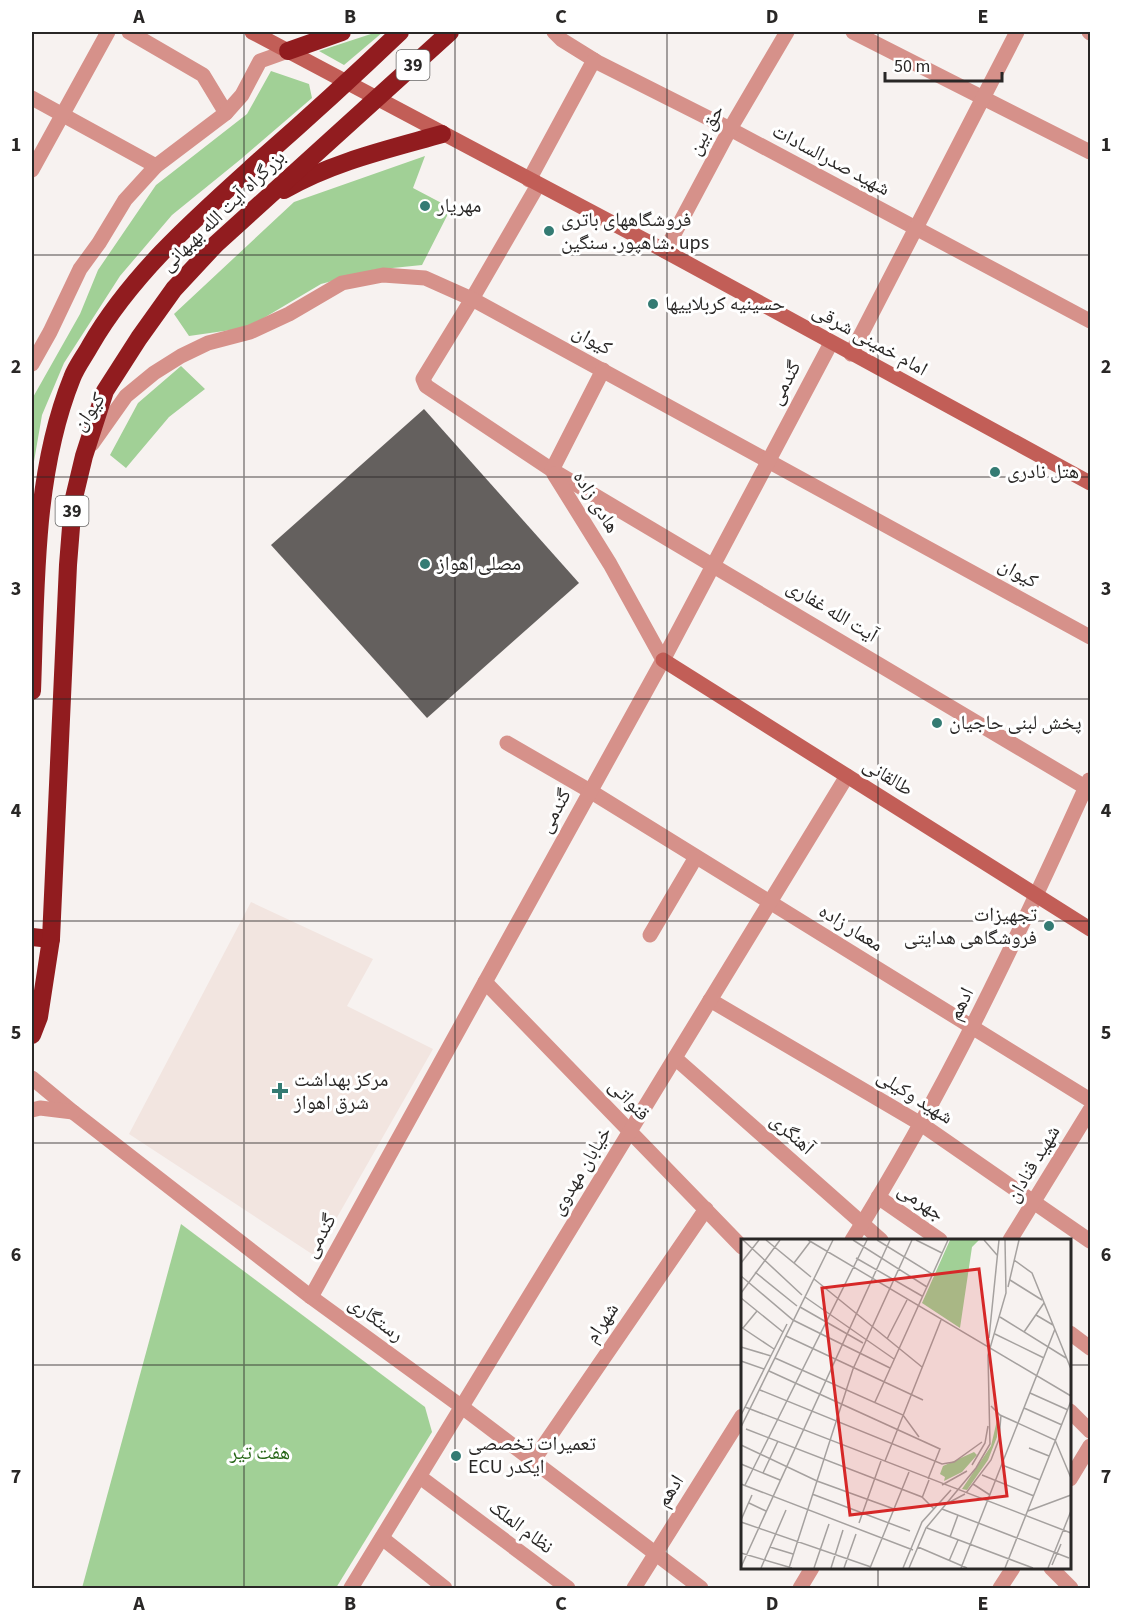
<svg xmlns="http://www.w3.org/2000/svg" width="1122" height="1620" font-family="'Source Sans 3','Noto Naskh Arabic',sans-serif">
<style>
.built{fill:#f2e5e0}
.green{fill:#a1d096}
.building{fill:#64605e}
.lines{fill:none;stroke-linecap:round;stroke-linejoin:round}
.street{stroke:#d6918a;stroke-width:15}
.secondary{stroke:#c25e57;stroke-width:15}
.highway{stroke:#911c1f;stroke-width:18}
.grid{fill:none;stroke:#292726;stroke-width:1.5;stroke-opacity:0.55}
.poi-dot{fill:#347b73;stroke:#fff;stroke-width:2}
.labels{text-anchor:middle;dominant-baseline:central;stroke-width:6;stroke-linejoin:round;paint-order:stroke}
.shield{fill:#fff;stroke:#696867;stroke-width:1.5}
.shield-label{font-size:18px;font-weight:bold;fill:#292726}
.street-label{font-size:20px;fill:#292726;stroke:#fff}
.poi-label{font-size:20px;fill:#292726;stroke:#fff;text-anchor:start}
.park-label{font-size:20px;fill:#286719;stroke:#fff}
.inset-road{fill:none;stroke:#a5a19f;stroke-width:1.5}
.view{fill:#d62828;fill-opacity:0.15;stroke:#d62828;stroke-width:3}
.inset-edge{fill:none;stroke:#292726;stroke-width:3}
.neatline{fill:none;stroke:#292726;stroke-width:2}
.grid-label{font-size:20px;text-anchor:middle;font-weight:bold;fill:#292726}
</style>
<rect width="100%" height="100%" fill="#f7f2f0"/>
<polygon class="built" points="251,902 373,959 347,1006 433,1049 315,1256 129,1134"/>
<g class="green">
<polygon points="377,32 383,32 344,65 319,51"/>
<polygon points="271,71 309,84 312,98 241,159 172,215 120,276 64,363 42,415 32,473 32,399 80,314 98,270 156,185 247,114"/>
<polygon points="425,156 413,188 451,208 422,265 373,270 321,284 252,325 231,330 189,336 174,314 294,202"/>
<polygon points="181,366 205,389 169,417 126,468 110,455 138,403"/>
<polygon points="181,1224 425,1407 432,1432 336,1588 82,1588"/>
</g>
<polygon class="building" points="424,409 579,583 427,718 271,545"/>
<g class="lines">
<g class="street">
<polyline points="129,32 203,75 226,113"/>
<polyline points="554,32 562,40 599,63 730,129 1090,321"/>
<polyline points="853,32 1090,152"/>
<polyline points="1089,32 1090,33"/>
<polyline points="32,98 156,166"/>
<polyline points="32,170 108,32"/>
<polyline points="529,180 594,60"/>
<polyline points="538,185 472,299 423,379 426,386 552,470 1090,790"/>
<polyline points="665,251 730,129 787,32"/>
<polyline points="851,354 1017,32"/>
<polyline points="32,364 50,332 80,269 99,243 125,200 156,166 226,113 242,95 260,61 288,51"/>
<polyline points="92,444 126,396 154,373 181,356 208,343 250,332 289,314 342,283 383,275 425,278 472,299 1090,637"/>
<polyline points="552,470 603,370"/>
<polyline points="554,474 610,564 663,660"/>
<polyline points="507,743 590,791 1090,1100"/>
<polyline points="650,935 696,857"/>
<polyline points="485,982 742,1247"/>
<polyline points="710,1000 921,1124 1090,1241"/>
<polyline points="675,1058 881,1240"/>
<polyline points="32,1078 73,1112 311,1297 462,1407 701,1588"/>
<polyline points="32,1110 40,1108 73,1112"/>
<polyline points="878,1197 940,1240"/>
<path d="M852,1240C944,1094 1018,937 1089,780"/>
<polyline points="1010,1240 1090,1110"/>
<polyline points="311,1297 663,660 831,343"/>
<polyline points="1070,1333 1090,1348"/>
<polyline points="1070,1411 1090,1431"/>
<polyline points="533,1461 706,1209"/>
<polyline points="420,1477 568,1588"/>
<polyline points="1070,1479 1090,1446"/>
<polyline points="382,1538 445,1588"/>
<polyline points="1051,1568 1071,1588"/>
<polyline points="351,1588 847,776"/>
<polyline points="634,1588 742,1416"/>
<polyline points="800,1588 812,1568"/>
<polyline points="1000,1588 1013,1568"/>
</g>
<g class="secondary">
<polyline points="252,32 665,251 1090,483"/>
<polyline points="663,660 1090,929"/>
</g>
<g class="highway">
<polyline points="288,51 342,32"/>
<path d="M284,190C332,162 389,149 442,134"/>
<path d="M32,691C36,588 33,475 72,378C76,367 84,357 90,346C132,273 198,216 260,160C308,118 354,76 400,32"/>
<polyline points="32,937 51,939"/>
<polyline points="32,1035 39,1017 51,939 68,565 73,502 84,456 105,391 139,338 174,289 216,244 450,32"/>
</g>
</g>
<path class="grid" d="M244,32V1588M455,32V1588M667,32V1588M878,32V1240M32,255H1090M32,477H1090M32,699H1090M32,921H1090M32,1143H1090M32,1365H742M1070,1365H1090M878,1568V1588"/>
<g class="poi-dot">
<circle cx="425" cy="206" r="6"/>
<circle cx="549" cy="231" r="6"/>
<circle cx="653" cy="304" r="6"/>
<circle cx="995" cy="472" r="6"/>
<circle cx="425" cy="564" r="6"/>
<circle cx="937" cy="723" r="6"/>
<circle cx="1049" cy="926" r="6"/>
<path d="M277 1082h6v6h6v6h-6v6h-6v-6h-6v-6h6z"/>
<circle cx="456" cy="1456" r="6"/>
</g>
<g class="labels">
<g class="shield">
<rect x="396.5" y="50" width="33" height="30" rx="4.5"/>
<rect x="55.5" y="496" width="33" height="30" rx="4.5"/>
</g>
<g class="shield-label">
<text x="413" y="65">39</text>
<text x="72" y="511">39</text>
</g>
<g class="street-label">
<text transform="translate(706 130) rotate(-61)">حق بین</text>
<text transform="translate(831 160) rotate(28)">شهید صدرالسادات</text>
<text transform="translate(223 211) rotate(-44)">بزرگراه آیت الله بهبهانی</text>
<text transform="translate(592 340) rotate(29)">کیوان</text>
<text transform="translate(870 340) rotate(29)">امام خمینی شرقی</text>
<text transform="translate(785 383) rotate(-62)">گندمی</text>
<text transform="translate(89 412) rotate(-55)">کیوان</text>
<text transform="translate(596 502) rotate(58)">هادی زاده</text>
<text transform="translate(1018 573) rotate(29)">کیوان</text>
<text transform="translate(832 611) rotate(31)">آیت الله غفاری</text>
<text transform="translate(888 777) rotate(32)">طالقانی</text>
<text transform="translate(555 811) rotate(-61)">گندمی</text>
<text transform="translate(851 928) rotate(32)">معمار زاده</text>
<text transform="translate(961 1004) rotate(-64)">ادهم</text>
<text transform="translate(915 1097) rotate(32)">شهید وکیلی</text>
<text transform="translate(629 1100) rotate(46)">قنواتی</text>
<text transform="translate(792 1134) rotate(42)">آهنگری</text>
<text transform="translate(1033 1164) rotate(-59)">شهید قنادان</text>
<text transform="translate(581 1171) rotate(-59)">خیابان مهدوی</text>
<text transform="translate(921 1202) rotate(35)">جهرمی</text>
<text transform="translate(320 1236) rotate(-61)">گندمی</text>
<text transform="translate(376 1319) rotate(36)">رستگاری</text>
<text transform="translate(602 1323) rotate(-56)">شهرام</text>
<text transform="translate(670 1491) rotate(-58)">ادهم</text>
<text transform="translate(521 1527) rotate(37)">نظام الملک</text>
</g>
<g class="poi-label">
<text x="437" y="206">مهریار</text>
<text x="561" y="220">فروشگاههای باتری<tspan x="561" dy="23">شاهپور. سنگین. ups</tspan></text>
<text x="665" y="304">حسینیه کربلاییها</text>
<text x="1007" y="472">هتل نادری</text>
<text x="437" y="564">مصلی اهواز</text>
<text x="949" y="723">پخش لبنی حاجیان</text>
<text x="1037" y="915" text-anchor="end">تجهیزات<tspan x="1037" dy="23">فروشگاهی هدایتی</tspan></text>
<text x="294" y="1080">مرکز بهداشت<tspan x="294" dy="23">شرق اهواز</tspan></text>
<text x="468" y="1444">تعمیرات تخصصی<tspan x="468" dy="23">ECU ایکدر</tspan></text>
</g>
<g class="park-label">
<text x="260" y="1453">هفت تیر</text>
</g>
</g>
<g transform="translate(741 1239)">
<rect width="330" height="330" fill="#f7f2f0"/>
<path d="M209,1H238L231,8L219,89L181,64ZM257,177L256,198L247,221L226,251L221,250L250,207ZM233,213L236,216L221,233L203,242L204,238L199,235L202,227Z" fill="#a1d096"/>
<path class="inset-road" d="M2,1L61,56M25,1L70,38M67,1L330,157M112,1L186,48M136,1L191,35M175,1L201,14M243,1L256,16M115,19L181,57M273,21L291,34L330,130M0,24L18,1M53,24L69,3M14,33L56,67M0,37L52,81L149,129M73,40L181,128M269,41L301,61M267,48L278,1M0,54L39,1M64,58L153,120M0,59L42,93M59,68L122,104M295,76L312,86M259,78L325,119M0,88L33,110M2,89L16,72M283,93L303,64M254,95L303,119M45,97L182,161M248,99L258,1M146,100L166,61M0,108L30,117M34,119L162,176L178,198M0,122L23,130M28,132L199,210L187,240M19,151L201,225L213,223L241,203M289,154L327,171M134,163L207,1M250,167L259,176L314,201L330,239M4,168L330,294M283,169L321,186M0,176L46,85M0,188L92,1M5,190L181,258L193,270M0,206L76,242L153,270M288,209L308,217M144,222L200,81M0,225L39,241M231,226L244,204L247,187M261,226L299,241M22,234L37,202M241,236L293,257M0,245L172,311M232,245L249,256M4,246L126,1M201,246L226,232M225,254L250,221L258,200L260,176M71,255L169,292M181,259L188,241M8,264L25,272M207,264L224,255M201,270L328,319M287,272L330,256M0,281L11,256M0,283L130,328M118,284L140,222M186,289L292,329M209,298L217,276M29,308L52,315M177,308L226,329M0,314L51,329M208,322L217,301M311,326L320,305M0,328L149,1M20,329L45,271M48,329L112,130L171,1M73,329L88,285M90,329L102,291M103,329L115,295M129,329L168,233M162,329L181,283L210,251M168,329L185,289L235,229L249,205L247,116L265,54L264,1M220,329L314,90M264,329L330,162M307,329L330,272"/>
<path class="view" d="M238,30L266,257L109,276L81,49Z"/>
<rect width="330" height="330" class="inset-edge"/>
</g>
<rect width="1122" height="1620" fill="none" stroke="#ffffff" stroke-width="66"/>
<path d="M885 72v9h117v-9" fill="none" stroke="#292726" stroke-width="3"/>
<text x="894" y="72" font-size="18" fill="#292726" stroke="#ffffff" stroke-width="4.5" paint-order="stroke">50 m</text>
<rect x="33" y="33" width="1056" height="1554" class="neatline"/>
<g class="grid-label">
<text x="139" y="23">A</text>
<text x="350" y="23">B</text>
<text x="561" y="23">C</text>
<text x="772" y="23">D</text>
<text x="983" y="23">E</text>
<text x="16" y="151">1</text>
<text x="1106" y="151">1</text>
<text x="16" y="373">2</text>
<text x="1106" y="373">2</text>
<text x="16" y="595">3</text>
<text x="1106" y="595">3</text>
<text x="16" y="817">4</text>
<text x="1106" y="817">4</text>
<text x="16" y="1039">5</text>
<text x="1106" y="1039">5</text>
<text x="16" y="1261">6</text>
<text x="1106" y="1261">6</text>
<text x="16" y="1483">7</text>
<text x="1106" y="1483">7</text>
<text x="139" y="1610">A</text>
<text x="350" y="1610">B</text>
<text x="561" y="1610">C</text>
<text x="772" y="1610">D</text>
<text x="983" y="1610">E</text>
</g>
</svg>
